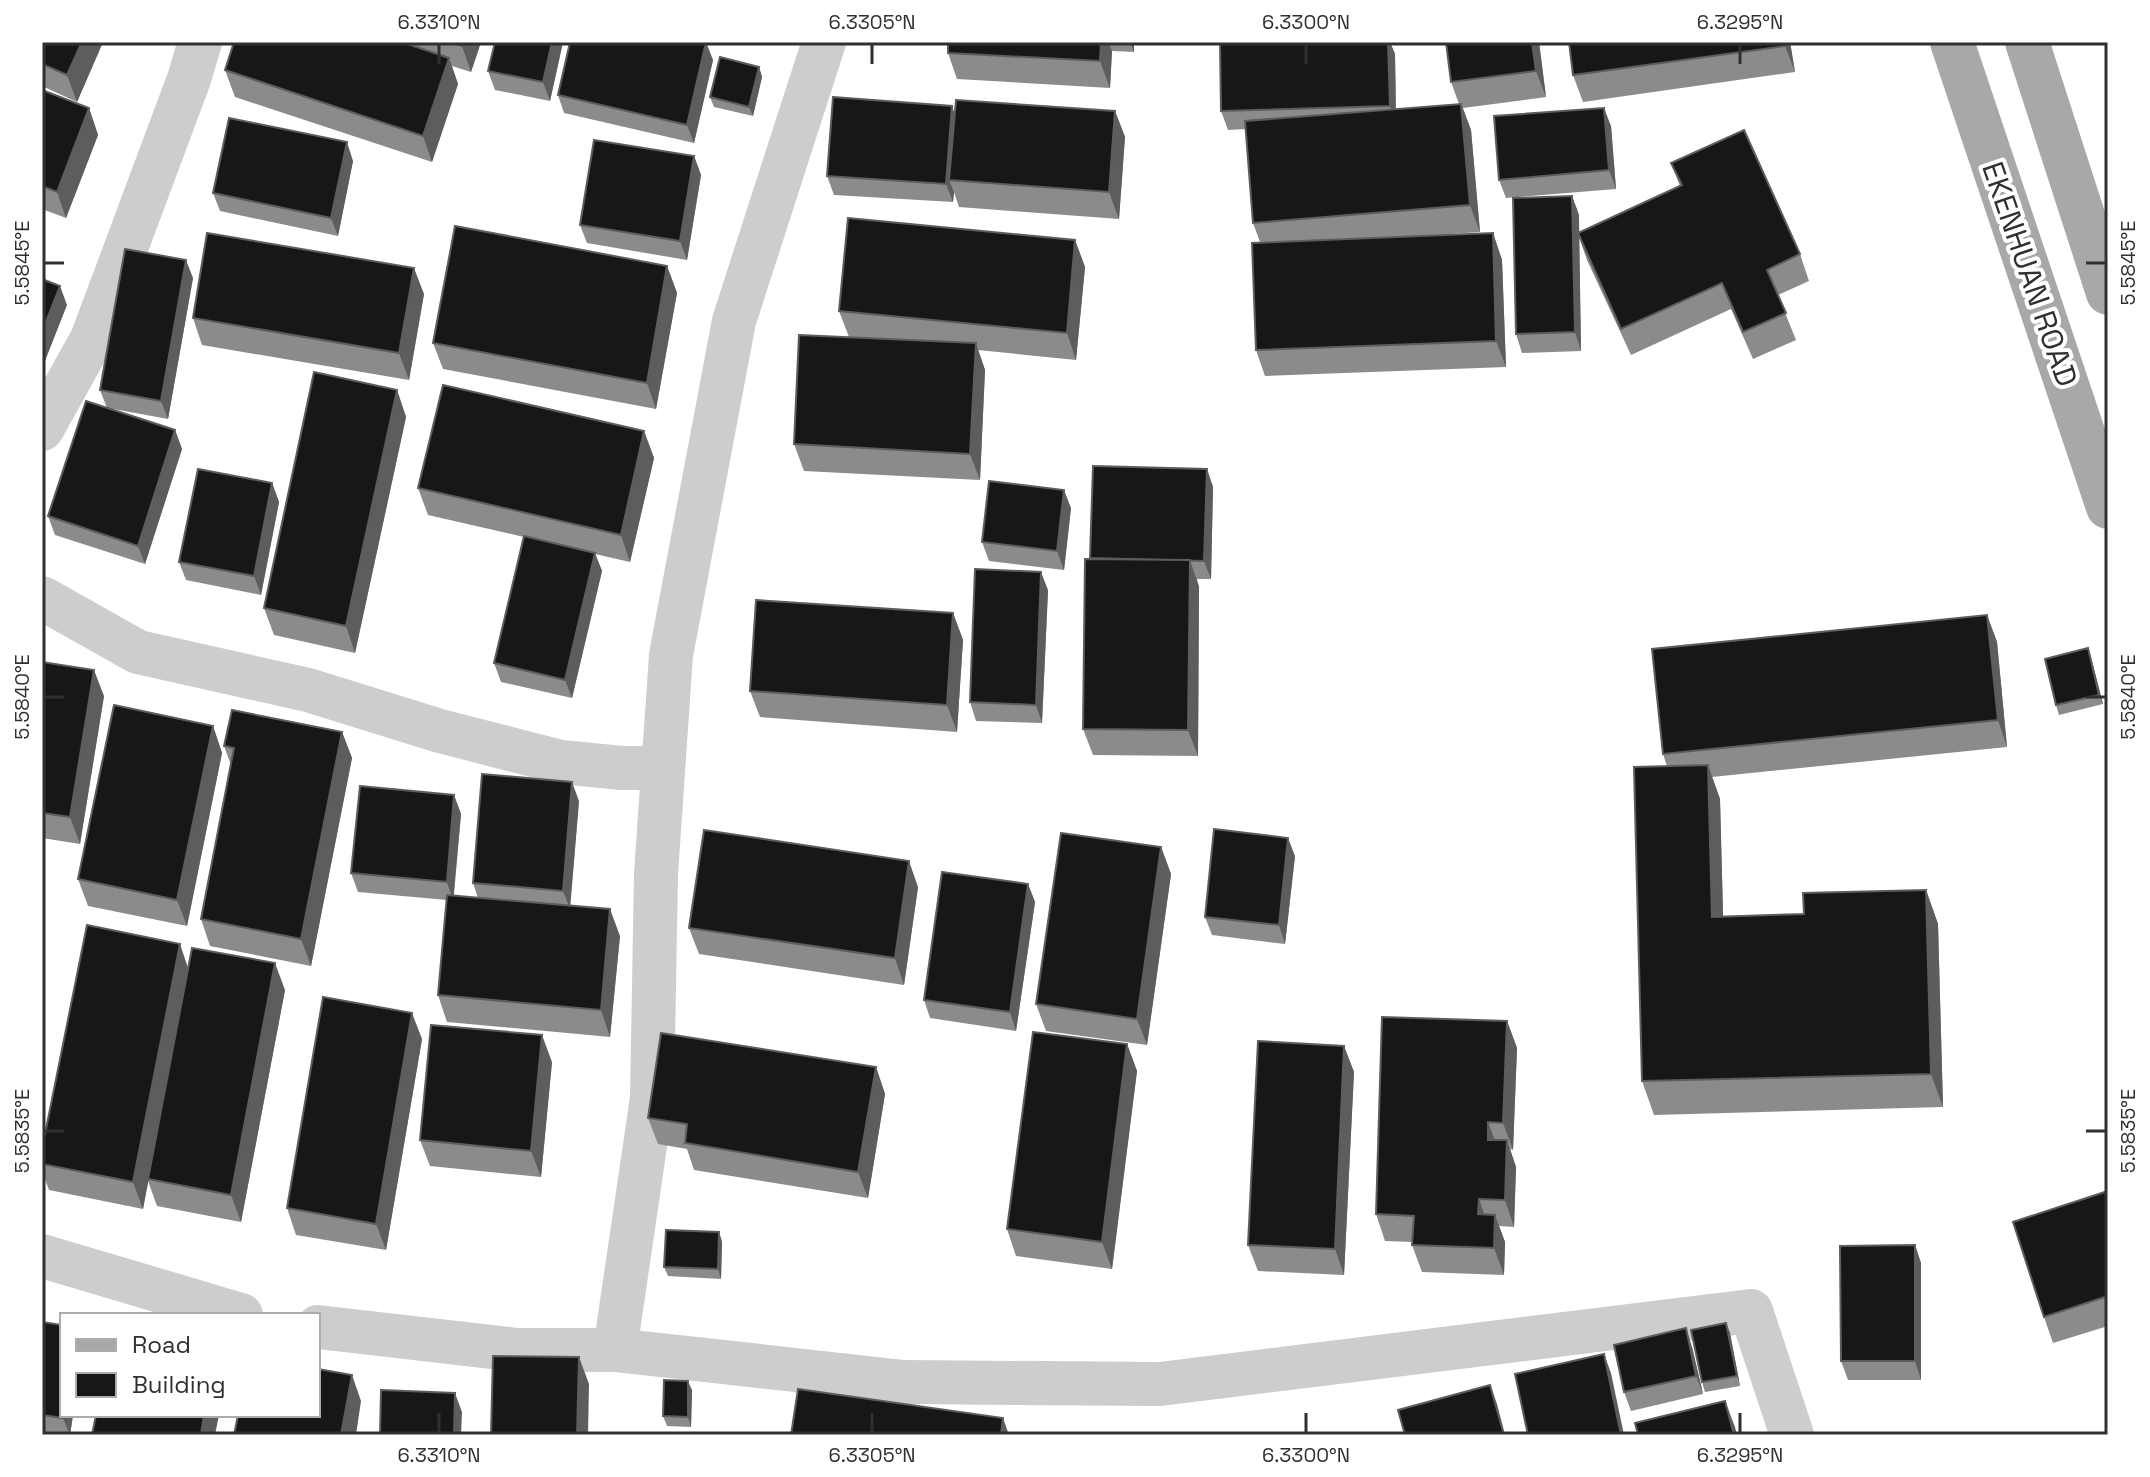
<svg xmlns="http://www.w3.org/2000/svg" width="2150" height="1477" font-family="'Space Grotesk',sans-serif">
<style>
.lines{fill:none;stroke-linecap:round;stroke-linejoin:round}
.minor{stroke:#cdcdcd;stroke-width:44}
.major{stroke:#a8a8a8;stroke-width:44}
.wall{fill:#8b8b8b}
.shaded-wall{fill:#5d5d5d}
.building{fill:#171717;stroke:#5d5d5d;stroke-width:2}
.ticks{fill:none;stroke:#303030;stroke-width:3}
.labels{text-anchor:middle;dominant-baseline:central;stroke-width:8;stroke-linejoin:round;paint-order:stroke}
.street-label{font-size:30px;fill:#303030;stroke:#fff}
.neatline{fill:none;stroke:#303030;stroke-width:3}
.ticks-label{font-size:20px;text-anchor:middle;fill:#303030}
</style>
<rect width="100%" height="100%" fill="#fff"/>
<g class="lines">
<g class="minor">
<polyline points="42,429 92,339 189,79 200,42"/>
<polyline points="42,598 138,652 308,690 440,731 561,762 622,768 663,768"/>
<polyline points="42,1256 241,1315"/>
<polyline points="318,1327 518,1350 615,1350 904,1382 1160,1384 1751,1311 1792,1435"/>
<polyline points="615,1350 652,1098 656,874 671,655 734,321 824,42"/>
</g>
<g class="major">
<polyline points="1952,42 2108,507"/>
<polyline points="2027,42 2108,293"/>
</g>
</g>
<g class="wall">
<polygon points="42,42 103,42 77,102 42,86"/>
<polygon points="234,42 481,42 471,72 452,66 458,84 432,162 235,97 225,70"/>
<polygon points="495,42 563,42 550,101 495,90 488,71"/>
<polygon points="948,42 1134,42 1134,52 1112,51 1110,88 957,79 948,53"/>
<polygon points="1388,42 1390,42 1395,54 1396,109 1459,104 1451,82 1539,42 1546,97 1463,108 1471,130 1480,232 1436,235 1493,233 1502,260 1506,367 1265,376 1256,350 1260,242 1253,223 1246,129 1228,130 1221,111"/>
<polygon points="1569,42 1790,42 1795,72 1583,102 1573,75"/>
<polygon points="713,60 694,143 564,113 558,95"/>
<polygon points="759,67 762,77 753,116 714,107 710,97"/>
<polygon points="42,90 89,108 98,135 66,218 42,209"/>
<polygon points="952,106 954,114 1115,111 1125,137 1119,219 959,207 954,192 953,202 834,195 827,176"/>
<polygon points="1611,126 1616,189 1506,198 1499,180"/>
<polygon points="694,156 701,175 687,260 587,243 580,225"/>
<polygon points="353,161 338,236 220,211 213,193"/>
<polygon points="1671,163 1800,254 1809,281 1778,295 1796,340 1753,359 1731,309 1631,355 1587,260 1579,237 1581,351 1522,353 1516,334 1572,196 1579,215 1579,233 1680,186"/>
<polygon points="1075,240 1085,267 1076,360 978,350 985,370 980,480 804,471 794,444 849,337 839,311"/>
<polygon points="667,266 677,293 656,409 443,369 433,343"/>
<polygon points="193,278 168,419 108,408 175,430 182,449 145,564 55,535 48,516 107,408 100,390"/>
<polygon points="424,294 409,380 202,345 193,318"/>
<polygon points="397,390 406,417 355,653 274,635 264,608"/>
<polygon points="644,431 654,458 630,562 595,554 602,571 572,698 501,682 494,663 524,537 428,515 418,488"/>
<polygon points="1207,469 1213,487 1211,579 1197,579 1199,587 1198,756 1093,755 1083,729"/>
<polygon points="272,483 279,502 261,595 186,580 179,562"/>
<polygon points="1071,508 1064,570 989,561 982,542"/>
<polygon points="1048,590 1042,723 976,721 970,702"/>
<polygon points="953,613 963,640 957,732 760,717 750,691"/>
<polygon points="1987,615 1997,642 2007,747 1712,777 1720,799 1723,916 1804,914 1926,890 1938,924 1943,1107 1654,1115 1642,1081 1667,766 1663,754"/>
<polygon points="2088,648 2103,704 2059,715 2056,705"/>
<polygon points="42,662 104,696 80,844 42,838"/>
<polygon points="213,726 222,753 187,926 88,906 78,879"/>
<polygon points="342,732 352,758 311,966 210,946 201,919 231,765 224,746"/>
<polygon points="454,795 461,814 454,895 478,898 473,883 579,801 570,906 620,936 610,1037 447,1022 438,995 447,900 358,892 351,873"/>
<polygon points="1161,847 1171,874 1147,1045 1046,1031 1036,1004"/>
<polygon points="1295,856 1285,944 1212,935 1205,917"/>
<polygon points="1028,884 1035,902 1016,1031 930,1018 924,1000"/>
<polygon points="918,887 904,985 699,954 689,928"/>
<polygon points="188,967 285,990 241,1222 157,1206 148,1181 143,1209 49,1190 42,1171 42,1149"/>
<polygon points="1507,1021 1517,1048 1513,1150 1510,1149 1516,1167 1514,1227 1499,1226 1505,1242 1504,1275 1422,1272 1412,1245 1412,1242 1385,1241 1376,1214"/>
<polygon points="422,1039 386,1250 296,1235 287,1208"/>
<polygon points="1127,1044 1137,1071 1112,1269 1016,1256 1007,1229"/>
<polygon points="1344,1046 1354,1072 1344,1275 1258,1271 1248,1245"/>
<polygon points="552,1062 541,1177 430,1166 420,1140"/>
<polygon points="876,1067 885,1094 868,1198 694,1170 687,1149 658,1144 648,1118"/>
<polygon points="2108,1191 2108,1326 2053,1343 2044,1317"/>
<polygon points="719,1232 722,1242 721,1279 668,1276 664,1267"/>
<polygon points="1915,1245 1921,1263 1921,1380 1848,1380 1841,1361"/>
<polygon points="42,1322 62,1415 73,1415 70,1435 42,1432"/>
<polygon points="1726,1323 1730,1333 1740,1386 1705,1392 1702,1382"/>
<polygon points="1692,1347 1703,1394 1631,1411 1624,1392"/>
<polygon points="692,1390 691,1427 667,1426 663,1416"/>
</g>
<g class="shaded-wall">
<polygon points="82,42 103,42 77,102 67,75"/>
<polygon points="463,42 481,42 471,72 462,46"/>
<polygon points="552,42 563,42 550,101 543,82"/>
<polygon points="706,42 713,60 694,143 687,125"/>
<polygon points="1101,42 1108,42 1112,51 1110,88 1100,61"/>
<polygon points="1130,42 1134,42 1134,52"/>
<polygon points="1388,42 1390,42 1395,54 1396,124 1390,106"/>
<polygon points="1532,42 1539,42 1546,97 1536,71"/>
<polygon points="1785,42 1790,42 1795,72 1785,46"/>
<polygon points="449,58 458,84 432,162 423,136"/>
<polygon points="759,67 762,77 753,116 749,107"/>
<polygon points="1461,104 1471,130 1480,232 1470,205"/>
<polygon points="952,106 958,124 949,180 954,192 953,202 946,184"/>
<polygon points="89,108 98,135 66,218 57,192"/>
<polygon points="1604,108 1611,126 1616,189 1609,170"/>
<polygon points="1115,111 1125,137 1119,219 1109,192"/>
<polygon points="347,142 353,161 338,236 331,218"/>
<polygon points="694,156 701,175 687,260 680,241"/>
<polygon points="1572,196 1579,215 1581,351 1575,332"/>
<polygon points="1493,233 1502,260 1506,367 1496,341"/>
<polygon points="1075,240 1085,267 1076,360 1067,333"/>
<polygon points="186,260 193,278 168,419 161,401"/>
<polygon points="667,266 677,293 656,409 647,383"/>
<polygon points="414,268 424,294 409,380 399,353"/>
<polygon points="60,286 67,305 45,361 42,354 42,332"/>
<polygon points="976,343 985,370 980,480 970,454"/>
<polygon points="397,390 406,417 355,653 346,626"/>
<polygon points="175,430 182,449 145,564 138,546"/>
<polygon points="644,431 654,458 630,562 621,535"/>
<polygon points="1207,469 1213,487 1211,579 1204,561"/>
<polygon points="272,483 279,502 261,595 254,576"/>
<polygon points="1064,490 1071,508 1064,570 1057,551"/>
<polygon points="595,553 602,571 572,698 565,680"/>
<polygon points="1190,560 1199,587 1198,756 1188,730"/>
<polygon points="1041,572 1048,590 1042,723 1036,705"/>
<polygon points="953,613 963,640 957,732 947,705"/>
<polygon points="1987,615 1997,642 2007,747 1998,720"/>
<polygon points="2088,648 2091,657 2103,704 2099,695"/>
<polygon points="94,670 104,696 80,844 70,817"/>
<polygon points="213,726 222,753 187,926 177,900"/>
<polygon points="342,732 352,758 311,966 301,939"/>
<polygon points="1708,765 1720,799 1724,950 1712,917"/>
<polygon points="572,782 579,801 570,909 563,891"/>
<polygon points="454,795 461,814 453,900 447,882"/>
<polygon points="1288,838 1295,856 1285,944 1279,925"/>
<polygon points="1161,847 1171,874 1147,1045 1137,1019"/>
<polygon points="909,861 918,887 904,985 895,958"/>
<polygon points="1028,884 1035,902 1016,1031 1010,1012"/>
<polygon points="1926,890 1938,924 1943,1107 1931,1074"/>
<polygon points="610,909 620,936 610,1037 601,1010"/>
<polygon points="180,944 189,971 143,1209 133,1182"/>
<polygon points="275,963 285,990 241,1222 231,1195"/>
<polygon points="412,1013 422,1039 386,1250 376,1224"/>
<polygon points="1507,1021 1517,1048 1513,1150 1503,1123"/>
<polygon points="542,1035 552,1062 541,1177 531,1151"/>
<polygon points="1127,1044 1137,1071 1112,1269 1102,1242"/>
<polygon points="1344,1046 1354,1072 1344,1275 1335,1249"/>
<polygon points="876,1067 885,1094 868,1198 858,1172"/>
<polygon points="1488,1122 1498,1149 1488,1140"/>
<polygon points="1507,1140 1516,1167 1514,1227 1505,1200"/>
<polygon points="1479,1199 1488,1225 1478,1214"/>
<polygon points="1495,1215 1505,1242 1504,1275 1494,1248"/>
<polygon points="719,1232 722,1242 721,1279 718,1269"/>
<polygon points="1915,1245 1921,1263 1921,1380 1915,1361"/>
<polygon points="1726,1323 1730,1333 1740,1386 1737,1376"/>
<polygon points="1686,1328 1692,1347 1703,1394 1696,1376"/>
<polygon points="1604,1354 1611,1373 1624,1435 1621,1435"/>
<polygon points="579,1357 589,1384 588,1435 577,1435"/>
<polygon points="352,1375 361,1401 356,1435 341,1435"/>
<polygon points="688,1381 692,1390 691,1427 688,1417"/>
<polygon points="1490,1385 1497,1404 1505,1435 1504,1435"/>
<polygon points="455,1393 462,1412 461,1435 454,1435"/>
<polygon points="1725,1401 1735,1427 1737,1435 1734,1435"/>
<polygon points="63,1415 73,1415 70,1435 63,1418"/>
<polygon points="204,1415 219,1415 215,1435 201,1435"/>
<polygon points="1003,1418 1009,1435 1001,1435"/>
</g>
<g class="building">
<polygon points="42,42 82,42 67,75 42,64"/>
<polygon points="234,42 402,42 449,58 423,136 225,70"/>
<polygon points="450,42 463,42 462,46"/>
<polygon points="495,42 552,42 543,82 488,71"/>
<polygon points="570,42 706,42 687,125 558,95"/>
<polygon points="948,42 1101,42 1100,61 948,53"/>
<polygon points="1220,42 1388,42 1390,106 1221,111"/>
<polygon points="1446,42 1532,42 1536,71 1451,82"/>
<polygon points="1569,42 1785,42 1785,46 1573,75"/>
<polygon points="720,57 759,67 749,107 710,97"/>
<polygon points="42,90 89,108 57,192 42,186"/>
<polygon points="833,97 952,106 946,184 827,176"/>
<polygon points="956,100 1115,111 1109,192 949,180"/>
<polygon points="1461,104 1470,205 1253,223 1245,121"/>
<polygon points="1604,108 1609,170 1499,180 1494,116"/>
<polygon points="229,118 347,142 331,218 213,193"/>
<polygon points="1744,130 1800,254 1767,270 1786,313 1743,332 1722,283 1621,329 1578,233 1682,185 1671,163"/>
<polygon points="594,140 694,156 680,241 580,225"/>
<polygon points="1572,196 1575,332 1516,334 1513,198"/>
<polygon points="848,218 1075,240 1067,333 839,311"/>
<polygon points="455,226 667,266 647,383 433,343"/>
<polygon points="207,233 414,268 399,353 193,318"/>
<polygon points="1493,233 1496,341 1256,350 1252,243"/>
<polygon points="125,249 186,260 161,401 100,390"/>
<polygon points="42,279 60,286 42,332"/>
<polygon points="799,335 976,343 970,454 794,444"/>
<polygon points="314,372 397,390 346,626 264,608"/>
<polygon points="443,385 644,431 621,535 418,488"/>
<polygon points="86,401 175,430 138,546 48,516"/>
<polygon points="1093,466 1207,469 1204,561 1090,558"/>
<polygon points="198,469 272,483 254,576 179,562"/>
<polygon points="989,481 1064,490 1057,551 982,542"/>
<polygon points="524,536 595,553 565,680 494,663"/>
<polygon points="1085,559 1190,560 1188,730 1083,729"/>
<polygon points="975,569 1041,572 1036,705 970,702"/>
<polygon points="756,600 953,613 947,705 750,691"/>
<polygon points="1987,615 1998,720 1663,754 1652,649"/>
<polygon points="2088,648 2099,695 2056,705 2045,659"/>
<polygon points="42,662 94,670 70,817 42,813"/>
<polygon points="114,705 213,726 177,900 78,879"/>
<polygon points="232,710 342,732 301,939 201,919 234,748 224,746"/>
<polygon points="1708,765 1712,917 1804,914 1803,893 1926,890 1931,1074 1642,1081 1634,767"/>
<polygon points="482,774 572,782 563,891 473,883"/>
<polygon points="360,786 454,795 447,882 351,873"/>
<polygon points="1214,829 1288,838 1279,925 1205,917"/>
<polygon points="704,830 909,861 895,958 689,928"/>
<polygon points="1061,833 1161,847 1137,1019 1036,1004"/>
<polygon points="942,872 1028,884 1010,1012 924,1000"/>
<polygon points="447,895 610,909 601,1010 438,995"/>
<polygon points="87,925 180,944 133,1182 42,1164 42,1149"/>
<polygon points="192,948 275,963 231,1195 148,1179"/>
<polygon points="323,997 412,1013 376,1224 287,1208"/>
<polygon points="1382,1017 1507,1021 1503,1123 1488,1122 1488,1140 1507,1140 1505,1200 1479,1199 1478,1214 1495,1215 1494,1248 1412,1245 1414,1216 1376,1214"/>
<polygon points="431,1025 542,1035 531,1151 420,1140"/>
<polygon points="1033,1032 1127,1044 1102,1242 1007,1229"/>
<polygon points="661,1033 876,1067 858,1172 685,1143 687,1124 648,1118"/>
<polygon points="1258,1041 1344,1046 1335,1249 1248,1245"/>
<polygon points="2108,1191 2108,1296 2044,1317 2013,1222"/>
<polygon points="666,1230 719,1232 718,1269 664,1267"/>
<polygon points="1915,1245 1915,1361 1841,1361 1840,1246"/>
<polygon points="42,1322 62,1325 63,1418 42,1415"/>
<polygon points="1726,1323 1737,1376 1702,1382 1691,1330"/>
<polygon points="1686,1328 1696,1376 1624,1392 1614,1345"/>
<polygon points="1604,1354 1621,1435 1528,1435 1515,1374"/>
<polygon points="493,1356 579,1357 577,1435 491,1435"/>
<polygon points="318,1369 352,1375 341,1435 234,1435 238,1415 318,1415"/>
<polygon points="664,1380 688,1381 688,1417 663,1416"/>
<polygon points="1490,1385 1504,1435 1405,1435 1398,1410"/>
<polygon points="798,1389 1003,1418 1001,1435 791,1435"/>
<polygon points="381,1390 455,1393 454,1435 380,1435"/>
<polygon points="1725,1401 1734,1435 1638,1435 1635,1423"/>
<polygon points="96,1415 204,1415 201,1435 92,1435"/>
</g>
<path class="ticks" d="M439,44V64M872,44V64M1306,44V64M1740,44V64M44,263H64M2086,263H2106M44,697H64M2086,697H2106M44,1131H64M2086,1131H2106M439,1413V1433M872,1413V1433M1306,1413V1433M1740,1413V1433"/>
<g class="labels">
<g class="street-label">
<text transform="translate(2030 274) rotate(71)">EKENHUAN ROAD</text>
</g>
</g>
<rect width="2150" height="1477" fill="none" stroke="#ffffff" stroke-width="88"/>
<rect x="60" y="1313" width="260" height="104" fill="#ffffff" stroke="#acacac" stroke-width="2"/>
<rect x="76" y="1339" width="40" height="12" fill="#a8a8a8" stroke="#acacac" stroke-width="2"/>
<text x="132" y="1353" font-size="24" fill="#303030">Road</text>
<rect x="76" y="1373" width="40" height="24" fill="#171717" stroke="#acacac" stroke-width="2"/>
<text x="132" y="1393" font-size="24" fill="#303030">Building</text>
<rect x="44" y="44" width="2062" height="1389" class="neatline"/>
<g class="ticks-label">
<text x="439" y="29">6.3310°N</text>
<text x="872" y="29">6.3305°N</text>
<text x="1306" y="29">6.3300°N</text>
<text x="1740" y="29">6.3295°N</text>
<text transform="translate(2128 263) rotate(-90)" y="7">5.5845°E</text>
<text transform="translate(22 263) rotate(-90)" y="7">5.5845°E</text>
<text transform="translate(2128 697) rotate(-90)" y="7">5.5840°E</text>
<text transform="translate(22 697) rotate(-90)" y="7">5.5840°E</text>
<text transform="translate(2128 1131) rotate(-90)" y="7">5.5835°E</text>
<text transform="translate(22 1131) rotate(-90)" y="7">5.5835°E</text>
<text x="439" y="1462">6.3310°N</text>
<text x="872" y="1462">6.3305°N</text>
<text x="1306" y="1462">6.3300°N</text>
<text x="1740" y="1462">6.3295°N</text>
</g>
</svg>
